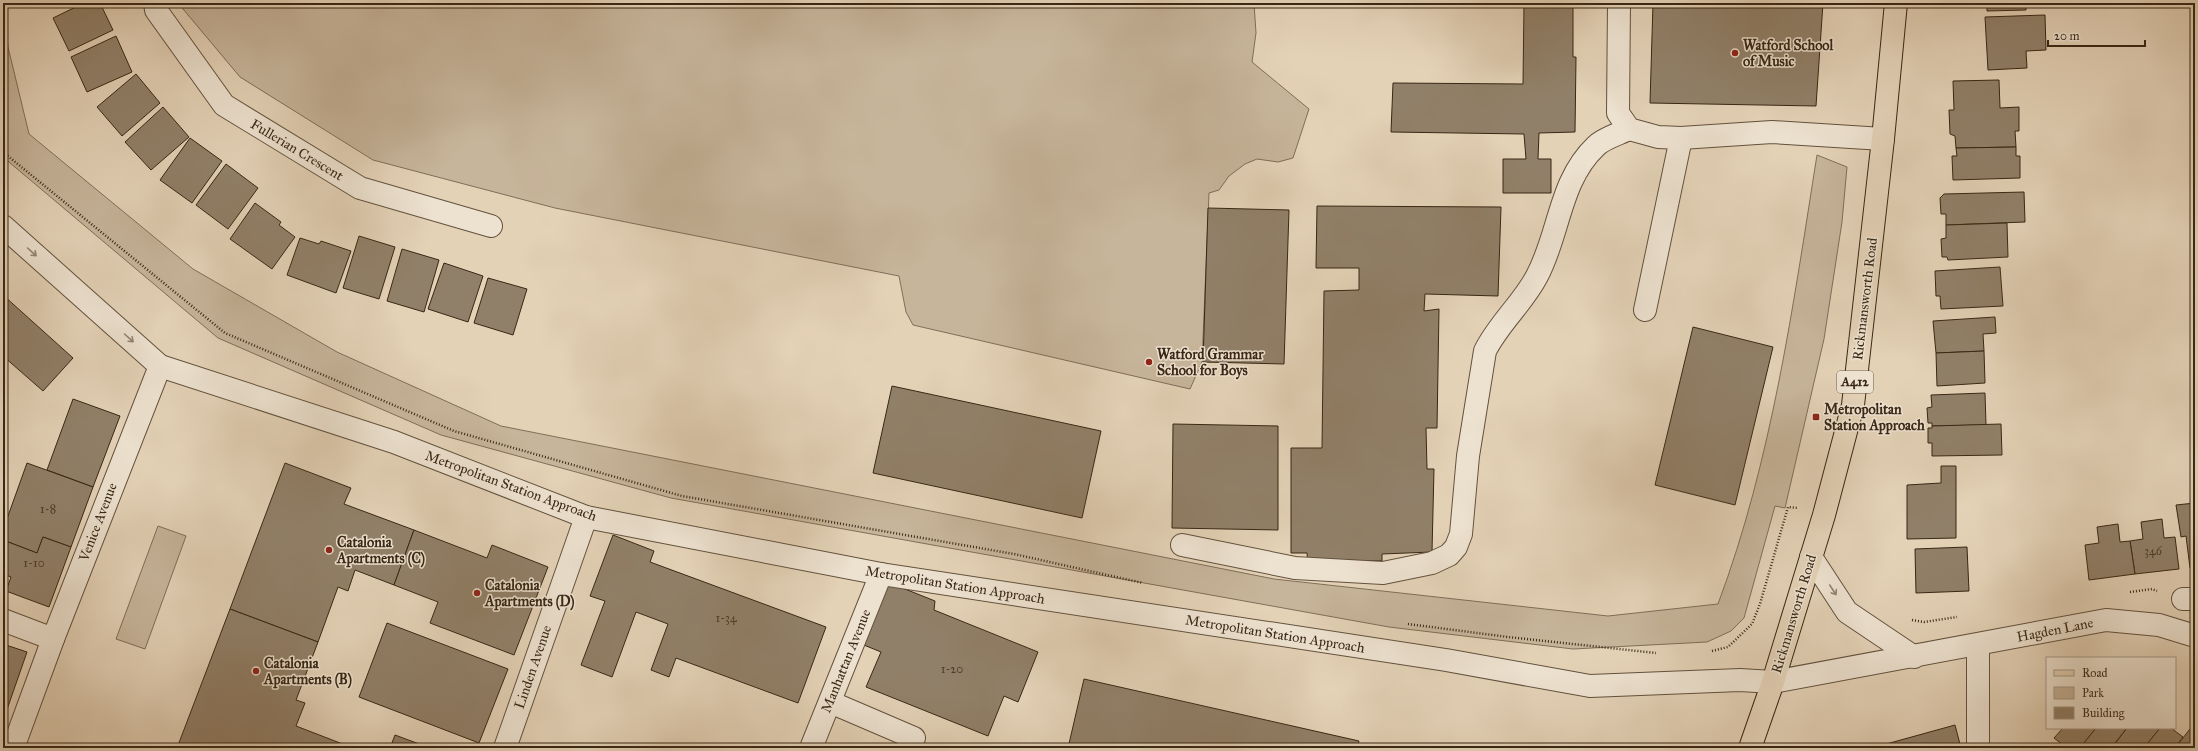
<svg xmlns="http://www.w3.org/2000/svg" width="2198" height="751" font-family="'IM FELL Great Primer',serif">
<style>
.green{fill:#c7b59b;stroke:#806e58}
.building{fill:#918069;stroke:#382715}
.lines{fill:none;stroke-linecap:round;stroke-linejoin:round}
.minor-casing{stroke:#63523e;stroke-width:24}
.major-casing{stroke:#382715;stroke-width:24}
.path{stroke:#382715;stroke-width:2.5;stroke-dasharray:1 2;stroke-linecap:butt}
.minor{stroke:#ede2d0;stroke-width:22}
.major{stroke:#e4d2b7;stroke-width:22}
.oneway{stroke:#928472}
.poi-dot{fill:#8f2418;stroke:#ede2d0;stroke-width:1.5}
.labels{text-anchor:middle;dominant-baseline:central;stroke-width:3;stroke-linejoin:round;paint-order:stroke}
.number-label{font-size:12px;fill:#4e3d2a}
.shield{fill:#ede2d0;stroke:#6e5f4d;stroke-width:1}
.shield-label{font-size:13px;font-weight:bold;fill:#382715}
.poi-label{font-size:14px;font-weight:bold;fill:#382715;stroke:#ede2d0;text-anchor:start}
.street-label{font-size:14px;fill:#382715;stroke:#ede2d0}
</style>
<rect width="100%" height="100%" fill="#e4d2b7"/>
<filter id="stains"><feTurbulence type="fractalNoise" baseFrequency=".005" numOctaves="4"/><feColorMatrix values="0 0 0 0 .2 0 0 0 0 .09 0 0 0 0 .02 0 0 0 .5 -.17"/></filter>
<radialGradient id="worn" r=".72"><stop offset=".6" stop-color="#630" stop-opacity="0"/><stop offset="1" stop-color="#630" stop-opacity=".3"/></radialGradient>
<g class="green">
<path d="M3,3L8,47L29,134L193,269L337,352L501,426L1274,579L1608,616L1718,604C1772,460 1793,306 1817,155L1847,167L1842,222L1824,339L1785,508L1775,506L1744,618L1731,631L1707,642L1573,649L1389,627L671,498L441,435L218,338L3,157Z"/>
<polygon points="178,3 1254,3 1256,33 1252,62 1309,109 1293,158 1278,162 1257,159 1245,164 1229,176 1219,190 1209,193 1202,362 1190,389 913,325 906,312 899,276 555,208 373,160 240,77"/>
<polygon points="158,526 186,536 145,649 116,639"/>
</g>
<g class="building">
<polygon points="84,3 100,3 113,30 69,51 53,18"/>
<polygon points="1524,3 1573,3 1573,57 1576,57 1575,132 1539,133 1538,159 1551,159 1551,193 1503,193 1503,159 1526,159 1524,134 1391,132 1393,83 1523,84"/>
<polygon points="1653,3 1823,3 1816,106 1650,103"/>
<polygon points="1987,3 2026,3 2026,10 1987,11"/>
<polygon points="2045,15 2046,50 2026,51 2027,68 1988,70 1985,17"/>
<polygon points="116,36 132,72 87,92 71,57"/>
<polygon points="136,74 160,103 122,136 97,107"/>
<polygon points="1999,80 2000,108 2019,107 2019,131 2015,131 2016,147 1956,148 1955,136 1950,134 1949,110 1954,110 1953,81"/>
<polygon points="163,107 189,137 151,170 125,142"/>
<polygon points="190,138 222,161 192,203 160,180"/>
<polygon points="2016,147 2016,156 2020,156 2020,178 1953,180 1952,156 1957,156 1956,148"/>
<polygon points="226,164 258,188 228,229 196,205"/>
<polygon points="2024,192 2025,222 1946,225 1946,214 1941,214 1940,198 1944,194"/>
<polygon points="255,203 281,222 279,225 295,237 272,269 230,239"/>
<polygon points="1317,206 1501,207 1498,296 1425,294 1424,311 1439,309 1437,428 1426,428 1427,469 1434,469 1432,552 1382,554 1382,561 1337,560 1308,566 1307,553 1291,553 1291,448 1322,448 1324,291 1359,290 1359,268 1316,268"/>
<polygon points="1208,208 1289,210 1284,364 1203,362"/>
<polygon points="2007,223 2008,257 1948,260 1947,257 1942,257 1941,239 1946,238 1946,225"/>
<polygon points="359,236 395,247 379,299 343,288"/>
<polygon points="300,238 319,244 321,241 351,251 336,293 287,275"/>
<polygon points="402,249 439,260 424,312 387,301"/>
<polygon points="444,263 483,276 468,322 428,309"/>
<polygon points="2000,267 2003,306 1941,309 1940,296 1936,296 1935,271"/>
<polygon points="488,278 527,289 513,335 474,323"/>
<polygon points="3,295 73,358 43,391 3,356"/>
<polygon points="1995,317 1996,333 1983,334 1984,351 1936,353 1933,321"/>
<polygon points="1693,327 1773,347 1735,505 1655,485"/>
<polygon points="1984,351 1985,383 1937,386 1936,353"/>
<polygon points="892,386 1101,431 1082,518 873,473"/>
<polygon points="1985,393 1986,425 1932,426 1932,423 1928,423 1927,408 1932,407 1931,395"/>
<polygon points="73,399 120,416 93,487 47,470"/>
<polygon points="1173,424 1278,426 1278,530 1172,528"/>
<polygon points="2001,424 2002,455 1932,456 1932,443 1928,443 1928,428 1932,428 1932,426"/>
<polygon points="27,463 93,487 71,547 43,537 37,553 3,540 3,530"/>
<polygon points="285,463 351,488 344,504 414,530 394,585 355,570 348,591 338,587 318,642 230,609"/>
<polygon points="1941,466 1956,466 1956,538 1907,539 1907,485 1941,483"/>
<polygon points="2195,503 2195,567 2190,568 2186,536 2181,537 2176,505"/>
<polygon points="2162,519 2164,538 2175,537 2179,569 2135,574 2130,541 2143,539 2141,522"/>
<polygon points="2118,524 2120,542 2130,541 2135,574 2089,580 2085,545 2099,543 2097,527"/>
<polygon points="414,530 487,558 492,545 548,567 514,655 430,623 438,602 394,585"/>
<polygon points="613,535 654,551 650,562 826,627 798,703 676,658 669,677 651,670 668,624 636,612 612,677 581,665 605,601 590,596"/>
<polygon points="43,537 71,547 49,607 6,591 11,577 3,574 3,540 37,553"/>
<polygon points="1967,547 1969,591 1916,593 1915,549"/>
<polygon points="885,581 935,601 934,610 1038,652 1018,702 1004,696 988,736 866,687 881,652 859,643"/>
<polygon points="230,609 318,642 296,700 305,703 296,726 340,743 338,748 177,748"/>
<polygon points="387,623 508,669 479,743 359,697"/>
<polygon points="3,644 27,652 3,721"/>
<polygon points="1084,679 1359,741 1357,748 1068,748"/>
<polygon points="1955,725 1961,748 1880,748 1879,746"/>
<polygon points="2063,728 2096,728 2080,748 2067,748 2054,738"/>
<polygon points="2096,728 2127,728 2111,748 2091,748 2084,743"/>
<polygon points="2127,728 2160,728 2144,748 2118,748 2114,745"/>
<polygon points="2160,728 2171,728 2183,737 2175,748 2144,748"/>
<polygon points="2190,729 2195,734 2195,748 2175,748"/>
<polygon points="395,735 430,748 390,748"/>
<polygon points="340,743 353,748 338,748"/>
</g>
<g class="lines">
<defs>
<g id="minor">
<polyline points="155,3 156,10 224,105 360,188 491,226"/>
<polyline points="1619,3 1618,113 1629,129 1658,137 1681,138"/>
<polyline points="3,226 160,366 394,442 586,517 881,574 1446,660 1590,686 1740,680 1773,682 2106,620 2159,625 2195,636"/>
<polyline points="1645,310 1681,138 1772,132 1883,139"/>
<path d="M1182,545L1295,568L1383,573L1432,563L1449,555L1456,547L1461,534L1468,456L1485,351C1499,323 1523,303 1537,276C1560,233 1559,181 1596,146C1604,138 1619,134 1629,129"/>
<polyline points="1811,557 1847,612 1914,657"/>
<polyline points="2183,599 2195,599"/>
<polyline points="3,620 53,639"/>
<polyline points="830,702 914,738 910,748"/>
<polyline points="13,748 53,639 160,366"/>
<polyline points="505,748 586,517"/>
<polyline points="811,748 881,574"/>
<polyline points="1978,748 1978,645"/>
</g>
<polyline id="major" points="1750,748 1773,682 1824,515 1853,405 1883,139 1896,3"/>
</defs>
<use href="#minor" class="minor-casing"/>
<use href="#major" class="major-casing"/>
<g class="path">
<polyline points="3,152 225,333 454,431 682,496 1014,554 1143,583"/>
<polyline points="2130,592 2152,589 2157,591"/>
<polyline points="1912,620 1924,622 1957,617"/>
<polyline points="1408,624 1508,637 1656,653"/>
<polyline points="1712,651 1728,647 1752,624 1760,604 1788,507 1798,508"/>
</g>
<use href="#minor" class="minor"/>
<use href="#major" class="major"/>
</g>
<defs><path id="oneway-shaft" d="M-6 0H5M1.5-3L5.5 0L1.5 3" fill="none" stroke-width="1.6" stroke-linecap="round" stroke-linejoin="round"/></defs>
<g class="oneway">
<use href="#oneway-shaft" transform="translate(32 252) rotate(42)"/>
<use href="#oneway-shaft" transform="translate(129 338) rotate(42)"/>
<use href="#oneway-shaft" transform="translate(1833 590) rotate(57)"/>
</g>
<g class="poi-dot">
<circle cx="1735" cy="53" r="4"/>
<circle cx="1149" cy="362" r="4"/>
<rect x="1812" y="413" width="8" height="8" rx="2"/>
<circle cx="329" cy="550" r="4"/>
<circle cx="477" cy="593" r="4"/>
<circle cx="256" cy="671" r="4"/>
</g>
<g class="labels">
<g class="number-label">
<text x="48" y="509">1-8</text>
<text x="2153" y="551">346</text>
<text x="34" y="563">1-10</text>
<text x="726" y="618">1-34</text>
<text x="952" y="669">1-20</text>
</g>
<rect class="shield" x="1837" y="371" width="36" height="22" rx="3"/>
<g class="shield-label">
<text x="1855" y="382">A412</text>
</g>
<g class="poi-label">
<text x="1743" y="45">Watford School<tspan x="1743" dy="16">of Music</tspan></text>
<text x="1157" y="354">Watford Grammar<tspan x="1157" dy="16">School for Boys</tspan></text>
<text x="1824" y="409">Metropolitan<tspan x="1824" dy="16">Station Approach</tspan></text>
<text x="337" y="542">Catalonia<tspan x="337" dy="16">Apartments (C)</tspan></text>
<text x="485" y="585">Catalonia<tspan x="485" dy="16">Apartments (D)</tspan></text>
<text x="264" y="663">Catalonia<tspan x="264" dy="16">Apartments (B)</tspan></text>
</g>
<g class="street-label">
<text transform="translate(297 150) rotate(31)">Fullerian Crescent</text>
<text transform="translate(1865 299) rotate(-83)">Rickmansworth Road</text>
<text transform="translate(511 486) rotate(20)">Metropolitan Station Approach</text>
<text transform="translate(98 522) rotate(-69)">Venice Avenue</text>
<text transform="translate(955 585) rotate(9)">Metropolitan Station Approach</text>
<text transform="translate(1794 614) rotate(-73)">Rickmansworth Road</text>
<text transform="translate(2055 630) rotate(-11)">Hagden Lane</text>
<text transform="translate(1275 634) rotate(9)">Metropolitan Station Approach</text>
<text transform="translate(846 661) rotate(-68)">Manhattan Avenue</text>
<text transform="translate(533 667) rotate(-71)">Linden Avenue</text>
</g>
</g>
<rect width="2198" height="751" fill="none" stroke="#e4d2b7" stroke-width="16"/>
<rect x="4" y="4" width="2190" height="743" fill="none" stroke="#382715" stroke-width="2"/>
<rect x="8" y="8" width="2182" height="735" fill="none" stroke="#382715"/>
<rect x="2046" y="657" width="130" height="72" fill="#ede2d0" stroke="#a59785"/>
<rect x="2054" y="670" width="20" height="6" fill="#e4d2b7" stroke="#a59785"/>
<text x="2082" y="677" font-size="12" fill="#382715">Road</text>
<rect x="2054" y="687" width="20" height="12" fill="#c7b59b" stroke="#a59785"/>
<text x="2082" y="697" font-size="12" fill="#382715">Park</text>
<rect x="2054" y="707" width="20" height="12" fill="#918069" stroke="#a59785"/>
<text x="2082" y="717" font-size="12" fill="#382715">Building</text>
<path d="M2048 40v6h97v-6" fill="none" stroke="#382715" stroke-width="2"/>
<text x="2054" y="40" font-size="12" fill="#382715" stroke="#ede2d0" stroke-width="3" paint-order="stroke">20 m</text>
<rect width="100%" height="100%" filter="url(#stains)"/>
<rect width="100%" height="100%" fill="url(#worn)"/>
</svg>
